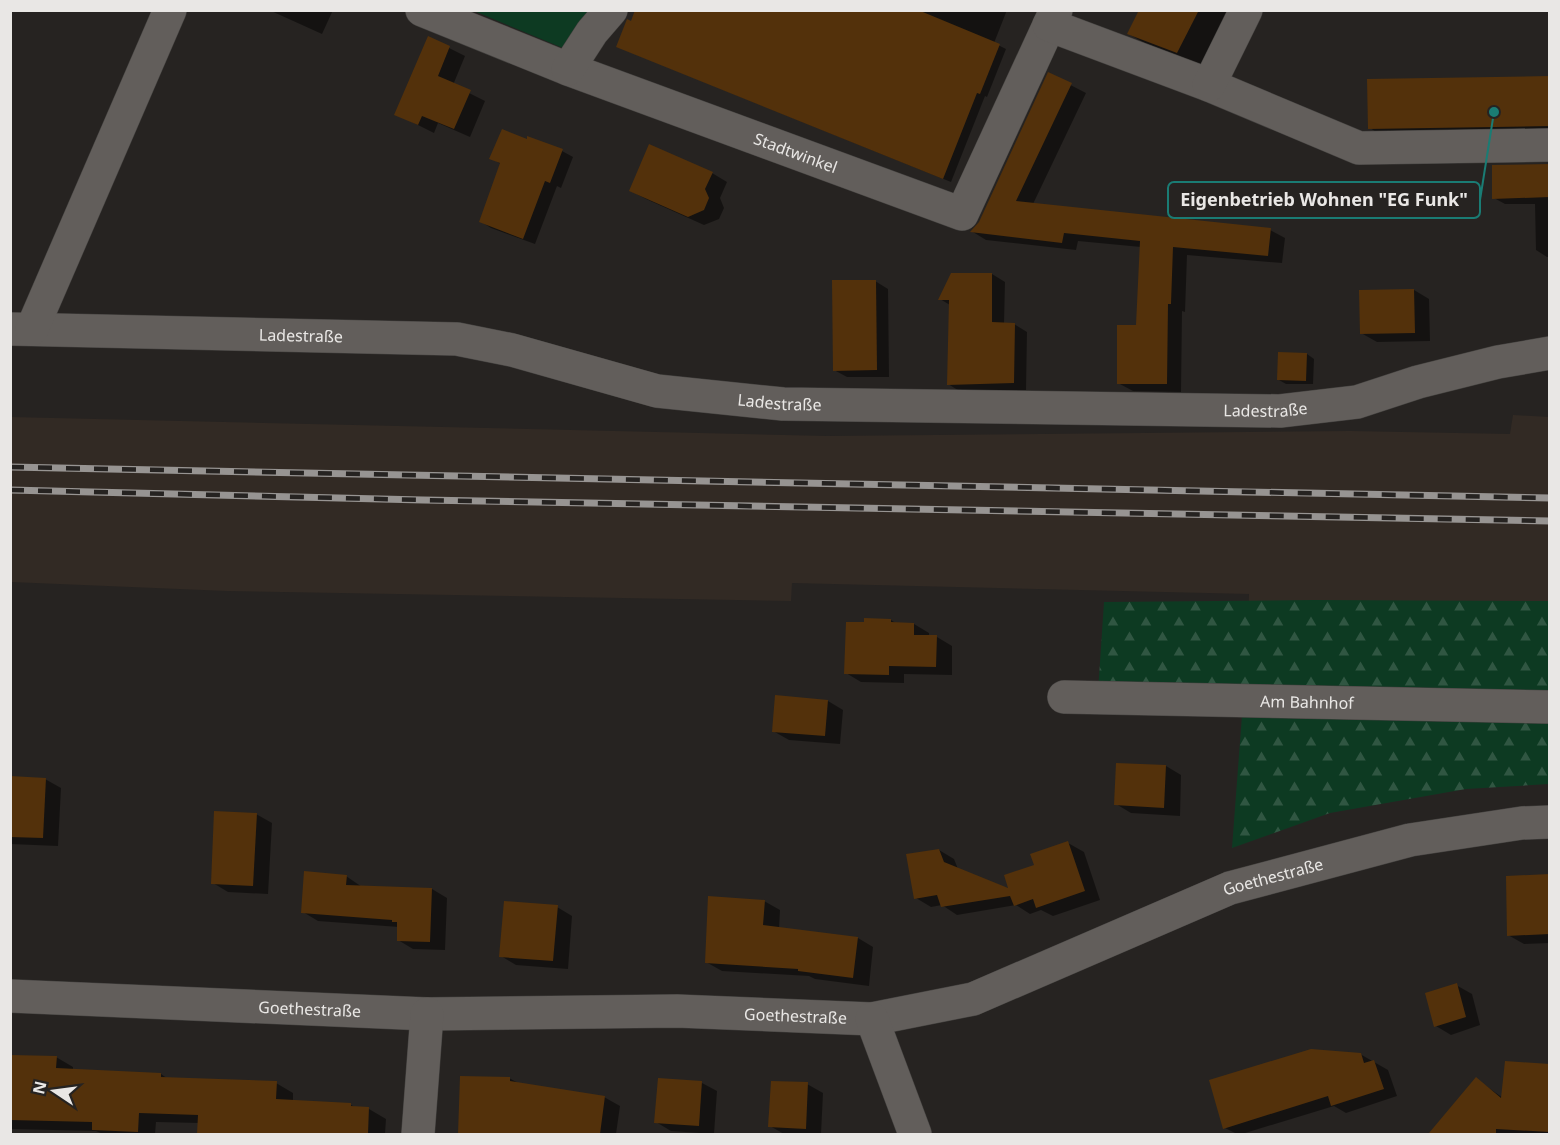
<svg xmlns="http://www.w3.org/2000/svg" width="1560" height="1145" font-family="'Noto Sans',sans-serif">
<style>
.built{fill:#322a24}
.forest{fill:url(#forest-firs)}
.garden{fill:#0d3a22}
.shadow{fill:#0007}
.building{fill:#53310b}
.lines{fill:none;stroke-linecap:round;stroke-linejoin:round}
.minor-casing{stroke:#43413f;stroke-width:34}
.minor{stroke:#625e5b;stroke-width:33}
.rail-casing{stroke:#979492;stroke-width:7}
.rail{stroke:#262321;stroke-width:4.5;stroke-dasharray:14;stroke-linecap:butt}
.labels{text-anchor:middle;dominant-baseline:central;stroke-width:6;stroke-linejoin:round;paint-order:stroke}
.street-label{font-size:16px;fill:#e9e7e5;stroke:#262321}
.leader{fill:none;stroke:#1a7c74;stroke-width:2}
.callout-dot{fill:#1a7c74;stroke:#262321;stroke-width:2}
.callout{fill:#262321;stroke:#1a7c74;stroke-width:2}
.callout-label{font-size:18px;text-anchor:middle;font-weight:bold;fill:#e9e7e5}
</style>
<defs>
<pattern id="forest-firs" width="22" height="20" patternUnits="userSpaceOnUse" patternTransform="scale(1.5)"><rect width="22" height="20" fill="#0d3a22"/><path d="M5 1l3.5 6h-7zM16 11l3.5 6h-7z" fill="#305642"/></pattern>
</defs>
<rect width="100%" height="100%" fill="#262321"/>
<polygon class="built" points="1513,415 1549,417 1549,700 1246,691 1249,594 792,583 791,601 227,591 11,582 11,417 827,436 1350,431 1510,434"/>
<polygon class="forest" points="1313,600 1549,601 1549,784 1466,789 1330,813 1232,848 1243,702 1098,692 1104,602"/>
<polygon class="garden" points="474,11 598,11 563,48"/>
<g class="shadow">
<polygon points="269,10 333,10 322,34"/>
<polygon points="637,10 1007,10 994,43 1006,49 987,97 985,96 951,182 625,50"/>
<polygon points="1141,10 1250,10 1218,75 1169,57 1129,34"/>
<polygon points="429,38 465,56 453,85 485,101 470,137 438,123 434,133 396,114"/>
<polygon points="1049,74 1086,93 1033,204 1270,230 1285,238 1282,263 1187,255 1185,312 1182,311 1181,392 1133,391 1118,383 1138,326 1141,247 1078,241 1076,250 986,240 973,232 980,223"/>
<polygon points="1550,77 1550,132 1381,135 1370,128"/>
<polygon points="562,151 573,157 561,188 557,186 535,244 491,228 480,221 501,164 491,158"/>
<polygon points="1550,165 1550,257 1547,257 1536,250 1535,204 1505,204 1494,198"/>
<polygon points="712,173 727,182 720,198 724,208 719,219 704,225 646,199 631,191"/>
<polygon points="992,274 1005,282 1004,324 1014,324 1027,332 1026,390 961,392 948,384 950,305 940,299"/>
<polygon points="875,281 888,289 889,377 847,377 834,370"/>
<polygon points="1414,290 1429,299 1430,341 1377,342 1361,333"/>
<polygon points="1307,354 1314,359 1313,384 1286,384 1279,380"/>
<polygon points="891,620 897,624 914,624 929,633 929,637 937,637 952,646 952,675 904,674 904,683 861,682 846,673"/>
<polygon points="828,701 843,710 840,744 789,740 773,731"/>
<polygon points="1166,766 1181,775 1180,816 1131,813 1116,804"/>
<polygon points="10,778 45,779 61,788 58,846 10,844"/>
<polygon points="256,814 272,823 268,894 228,892 213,883"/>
<polygon points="1068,843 1084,852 1100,900 1053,916 1041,910 1030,914 1016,905 957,915 942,905 931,907 916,898 939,850 954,859 958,869 1010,891"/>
<polygon points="1550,875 1550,943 1524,944 1508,935"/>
<polygon points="346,876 362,887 432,889 447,898 445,950 413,949 398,940 399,927 318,921 303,912"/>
<polygon points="764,901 780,910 779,929 858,938 873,947 869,986 815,979 809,976 722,971 706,962"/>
<polygon points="557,907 572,916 568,969 516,965 501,956"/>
<polygon points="1456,985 1472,994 1480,1025 1451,1035 1436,1026"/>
<polygon points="1360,1054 1388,1070 1397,1096 1346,1113 1334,1106 1242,1134 1237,1134 1225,1128"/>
<polygon points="10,1056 56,1057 73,1067 73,1071 161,1074 168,1079 276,1083 293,1093 293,1101 351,1105 357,1108 369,1109 386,1119 385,1134 198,1134 199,1123 156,1122 155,1134 103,1134 96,1131 10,1129"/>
<polygon points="1550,1066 1550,1134 1435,1134 1432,1132 1476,1079 1503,1098"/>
<polygon points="461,1077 509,1078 520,1084 604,1097 620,1106 616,1134 460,1134"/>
<polygon points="702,1083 717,1091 714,1134 671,1131 656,1122"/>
<polygon points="807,1084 823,1093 821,1134 784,1134 770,1126"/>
</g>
<g class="building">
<polygon points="635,10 918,10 1000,44 980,94 977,93 943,179 616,47 627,19 631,21"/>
<polygon points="1139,10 1199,10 1177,53 1127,34"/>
<polygon points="428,36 450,46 438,76 471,90 454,129 422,116 418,125 394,115"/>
<polygon points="1048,72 1072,83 1016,201 1271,228 1268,256 1173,247 1171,304 1168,304 1167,384 1117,384 1117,325 1136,325 1140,241 1064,233 1062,243 970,232 979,222"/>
<polygon points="1550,76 1550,126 1368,129 1367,79"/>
<polygon points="502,129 527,139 527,136 563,149 550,183 545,181 523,239 479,222 500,163 489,159"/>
<polygon points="649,144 713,172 705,189 709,198 704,210 688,217 629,191"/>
<polygon points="1550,164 1550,197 1492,199 1492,165"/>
<polygon points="951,273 992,273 992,322 1015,323 1014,383 947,385 949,300 938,300"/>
<polygon points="832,280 876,280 877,370 833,371"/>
<polygon points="1414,289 1415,333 1360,334 1359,290"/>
<polygon points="1278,352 1307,353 1306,381 1277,380"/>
<polygon points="864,618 891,619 891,622 914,623 914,635 937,635 936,667 889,666 889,675 844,674 846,622 864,622"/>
<polygon points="775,695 828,700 825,736 772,732"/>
<polygon points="1116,763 1166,765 1164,808 1114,805"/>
<polygon points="10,776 46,778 43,838 10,837"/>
<polygon points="214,811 257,813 253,886 211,884"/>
<polygon points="1068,841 1085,891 1036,908 1033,899 1014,906 1010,896 941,907 937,895 914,899 906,854 939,849 944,862 1008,888 1004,875 1034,865 1030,854"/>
<polygon points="304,871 347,875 346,885 432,888 430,942 397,941 397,922 392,922 392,920 301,913"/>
<polygon points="1550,874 1550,934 1507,936 1506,876"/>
<polygon points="708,896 765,900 763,925 858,937 853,978 798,971 798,969 705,963"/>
<polygon points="504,901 558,905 553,961 499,957"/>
<polygon points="1457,983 1466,1017 1434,1027 1425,993"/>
<polygon points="1311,1049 1361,1053 1364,1063 1374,1060 1384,1089 1331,1106 1328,1096 1223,1129 1209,1080"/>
<polygon points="10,1055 57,1056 56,1068 161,1073 161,1077 277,1081 276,1099 351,1103 351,1106 369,1107 368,1134 197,1134 198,1115 139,1113 138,1132 92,1130 92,1122 10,1120"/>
<polygon points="1505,1061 1550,1064 1550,1132 1496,1129 1496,1134 1429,1133 1476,1077 1501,1098"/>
<polygon points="460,1076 510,1077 510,1081 605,1096 600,1134 458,1134"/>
<polygon points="658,1078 702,1081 699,1126 654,1123"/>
<polygon points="771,1081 808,1082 806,1129 768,1127"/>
</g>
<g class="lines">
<defs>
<g id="minor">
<path id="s1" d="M422,10L568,69L962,214L1056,10"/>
<polyline points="1049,25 1209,85 1359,148 1550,145"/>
<polyline points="568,69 592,32 611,10"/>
<polyline points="1209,85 1246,10"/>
<path id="s2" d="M10,329L457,339L512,350L657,391L783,404L1280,411L1357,402L1418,382L1498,362L1550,353"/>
<polyline points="32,329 170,10"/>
<path id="s3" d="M1064,697L1550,707"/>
<path id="s4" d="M10,996L427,1014L677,1011L872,1019L973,999L1230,888L1410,840L1522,823L1550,822"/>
<polyline points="872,1019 915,1134"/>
<polyline points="418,1134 427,1014"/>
</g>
</defs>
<use href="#minor" class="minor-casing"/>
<use href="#minor" class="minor"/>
<defs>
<g id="rail">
<polyline points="10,467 1550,498"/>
<polyline points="10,490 423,500 1550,521"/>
</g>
</defs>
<use href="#rail" class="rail-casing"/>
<use href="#rail" class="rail"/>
</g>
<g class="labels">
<g class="street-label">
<text stroke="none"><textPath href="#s1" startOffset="400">Stadtwinkel</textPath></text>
<text stroke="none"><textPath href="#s2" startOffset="291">Ladestraße</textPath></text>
<text stroke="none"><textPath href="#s2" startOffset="777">Ladestraße</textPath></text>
<text stroke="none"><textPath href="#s2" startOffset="1263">Ladestraße</textPath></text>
<text stroke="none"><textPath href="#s3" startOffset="243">Am Bahnhof</textPath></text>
<text stroke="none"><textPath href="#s4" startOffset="1290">Goethestraße</textPath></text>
<text stroke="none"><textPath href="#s4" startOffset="300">Goethestraße</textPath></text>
<text stroke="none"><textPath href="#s4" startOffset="786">Goethestraße</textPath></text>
</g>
</g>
<path class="leader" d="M1494 112L1480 200"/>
<circle class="callout-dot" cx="1494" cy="112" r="6"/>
<rect class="callout" x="1168" y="182" width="312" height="36" rx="6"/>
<g class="callout-label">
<text x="1324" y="206">Eigenbetrieb Wohnen "EG Funk"</text>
</g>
<rect width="1560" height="1145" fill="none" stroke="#e9e7e5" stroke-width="24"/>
<g transform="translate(54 1091) rotate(283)" stroke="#262321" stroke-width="4.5" paint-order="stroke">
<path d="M0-4.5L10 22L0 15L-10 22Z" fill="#e9e7e5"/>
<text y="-9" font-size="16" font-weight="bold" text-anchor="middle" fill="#e9e7e5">N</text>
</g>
</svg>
